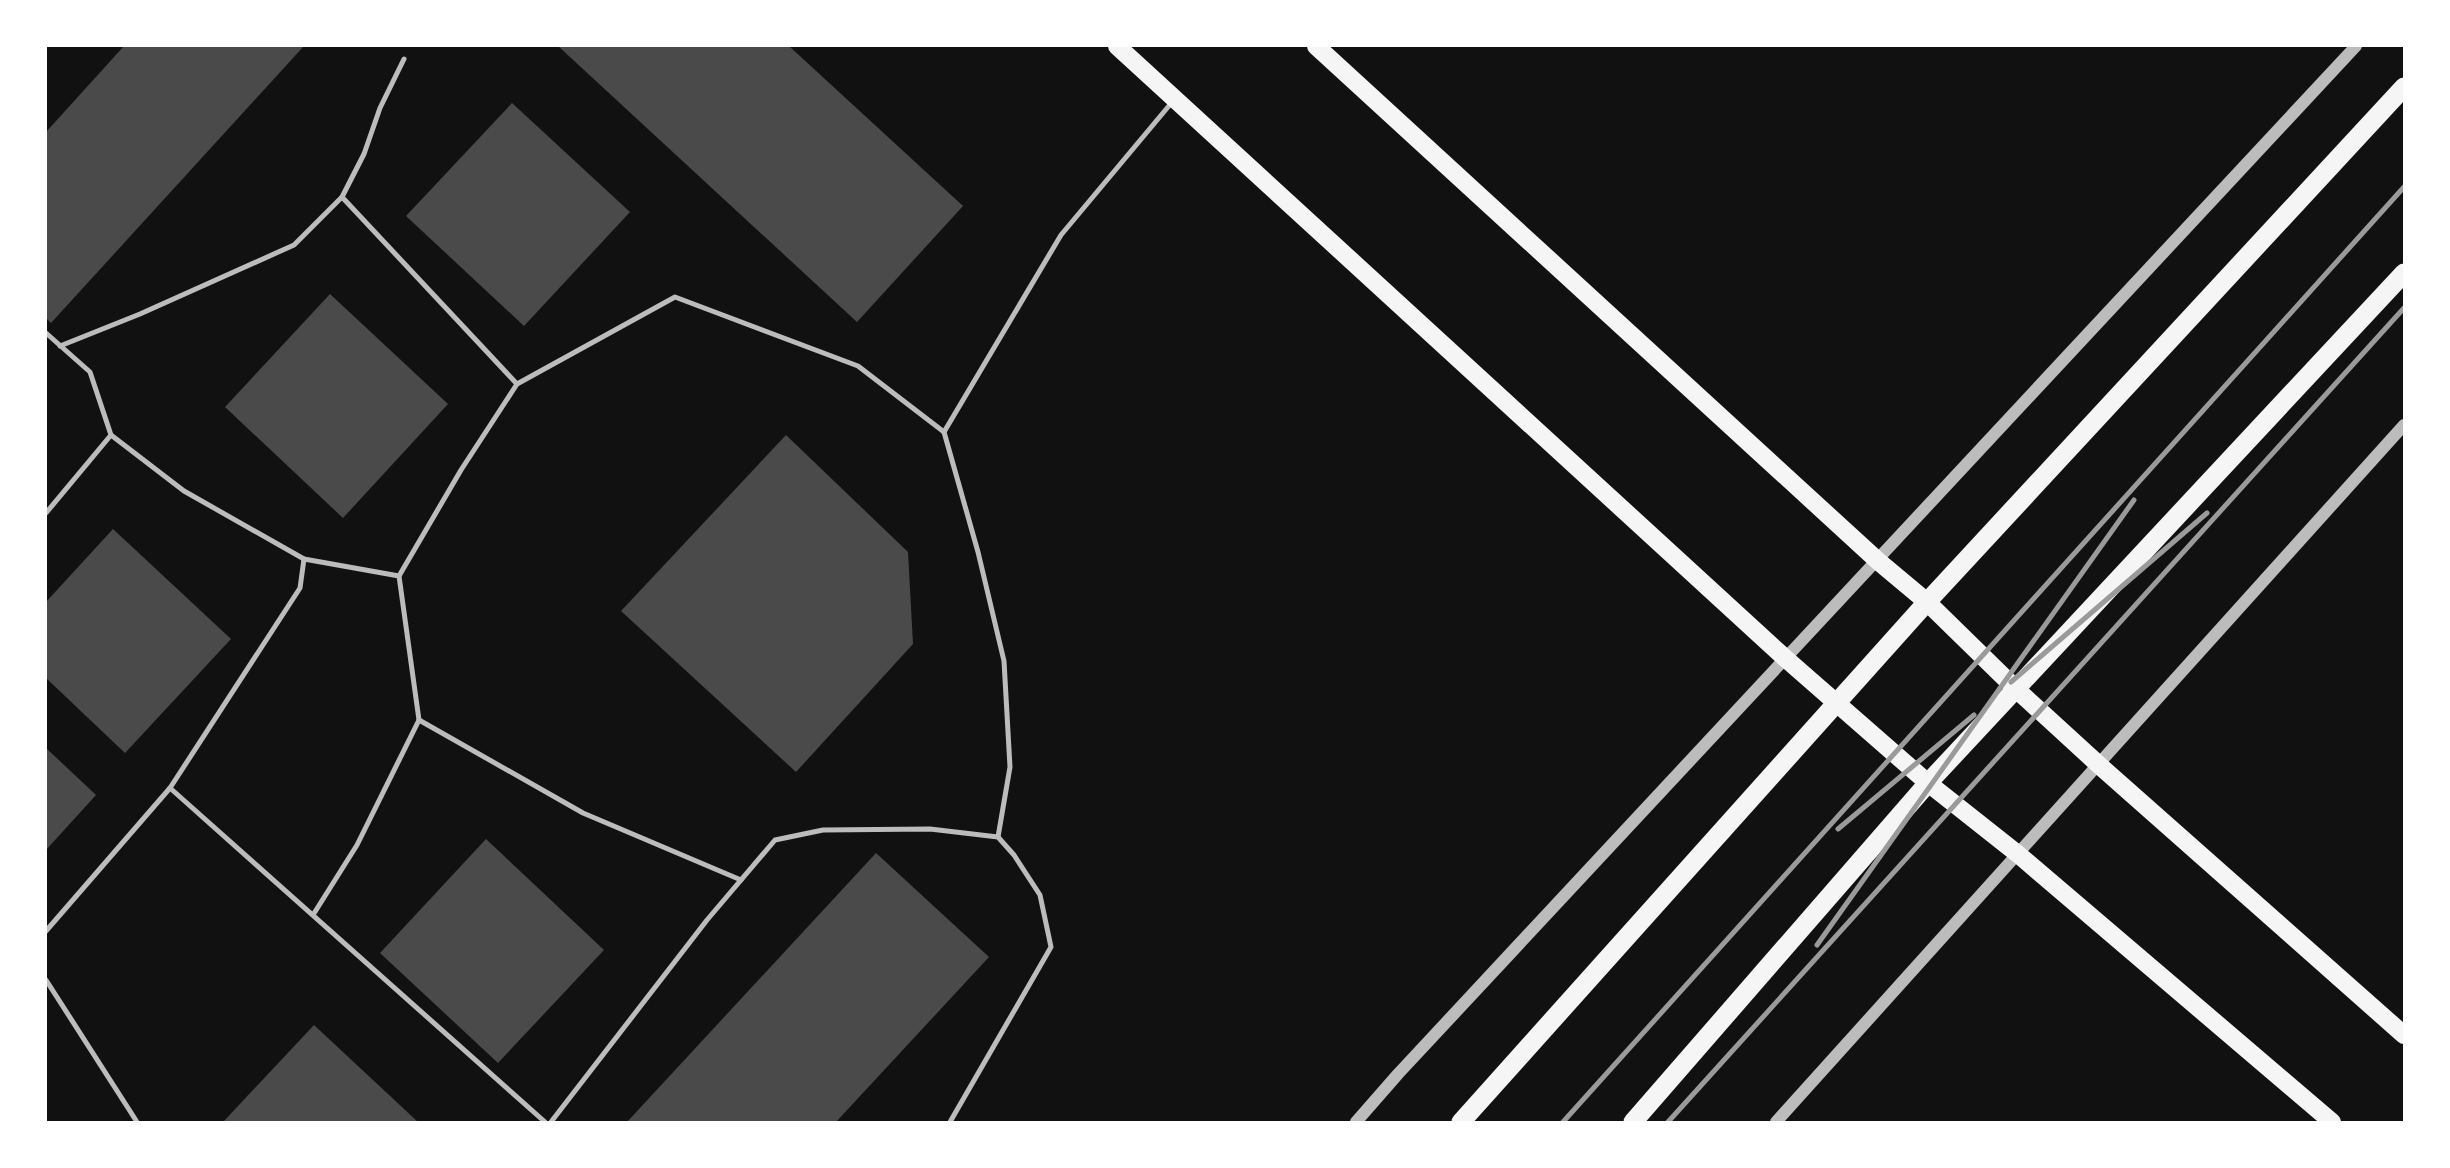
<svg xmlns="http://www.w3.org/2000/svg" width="2450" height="1168" font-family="Merriweather,serif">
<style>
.building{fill:#4a4a4a}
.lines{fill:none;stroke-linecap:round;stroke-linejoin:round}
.service{stroke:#bcbcbc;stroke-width:5}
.tertiary{stroke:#bcbcbc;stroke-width:12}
.primary{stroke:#f5f5f5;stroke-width:18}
.trunk{stroke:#f5f5f5;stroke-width:19}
.rail{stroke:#9a9a9a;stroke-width:5}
</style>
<rect width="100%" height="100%" fill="#111"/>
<g class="building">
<polygon points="124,46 304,46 51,323 46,318 46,132"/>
<polygon points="558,46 789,46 963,206 857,322"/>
<polygon points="512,103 630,212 524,326 406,216"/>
<polygon points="330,294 448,404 343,518 225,407"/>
<polygon points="786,435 908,552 913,644 796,772 621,611"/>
<polygon points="113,529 231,639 125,753 46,678 46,602"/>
<polygon points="46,748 96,795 46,850"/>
<polygon points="486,839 604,950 498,1063 380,953"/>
<polygon points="876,853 989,957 836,1122 627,1122"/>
<polygon points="314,1025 418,1122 223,1122"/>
</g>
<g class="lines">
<g class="service">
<polyline points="342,197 517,384"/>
<polyline points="46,333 90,372 111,435 46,513"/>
<polyline points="60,346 140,314 294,245 342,197 364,154 380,108 404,59"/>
<polyline points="111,435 184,491 304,559 399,576 419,720 357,845 313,915"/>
<polyline points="399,576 461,470 517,384 675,297 858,366 944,432"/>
<polyline points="419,720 583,813 741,880"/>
<polyline points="170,788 545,1122"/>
<polyline points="998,837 1010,767 1004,661 978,552 944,432 1061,235 1173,101"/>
<polyline points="46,931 170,788 300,588 304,559"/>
<polyline points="46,980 137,1122"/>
<polyline points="551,1122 707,920 775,840 823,830 930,829 998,837 1014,855 1040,895 1051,947 950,1122"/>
</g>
<g class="tertiary">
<polyline points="1356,1122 1398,1074 2356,46"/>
<polyline points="1776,1122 2404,425"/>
</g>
<g class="primary">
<polyline points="1117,46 1785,658 1928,783 2019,855 2332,1122"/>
<polyline points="1316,46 1878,561 1927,602 2016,689 2099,765 2404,1035"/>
</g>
<g class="trunk">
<polyline points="1461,1122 1927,602 2404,87"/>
<polyline points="1633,1122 1928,783 2404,273"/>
</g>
<g class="rail">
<polyline points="2011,682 2207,513"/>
<polyline points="1838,829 1974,715"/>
<polyline points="1817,945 2134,500"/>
<polyline points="1563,1122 2404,187"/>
<polyline points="1668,1122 2404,308"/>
</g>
</g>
<rect width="2450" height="1168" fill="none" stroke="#ffffff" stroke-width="94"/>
</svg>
